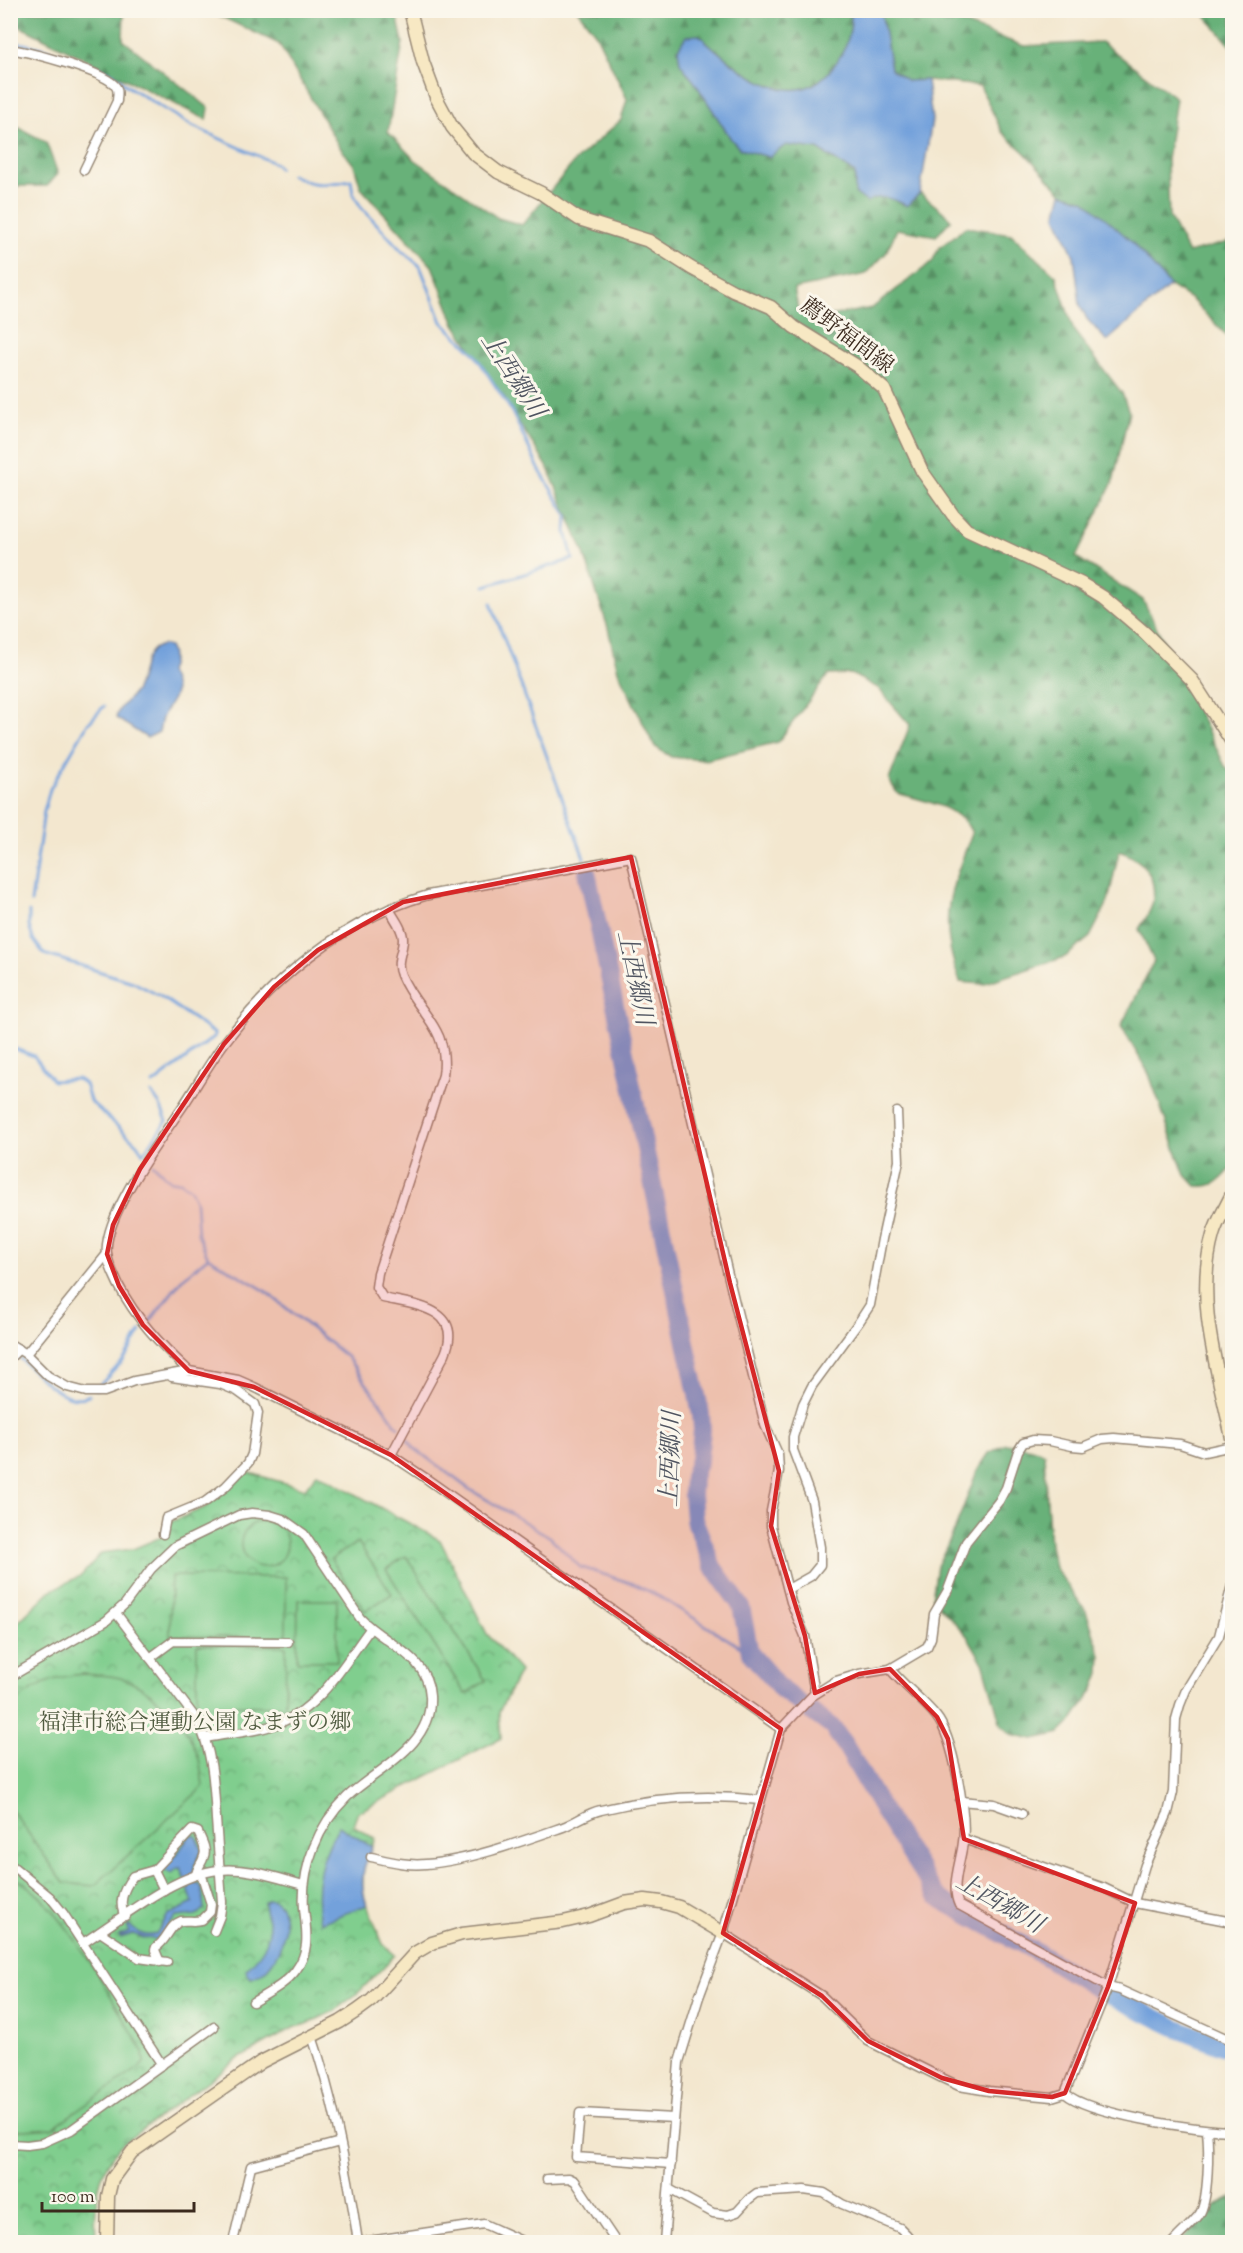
<svg xmlns="http://www.w3.org/2000/svg" width="1243" height="2253" font-family="'Sorts Mill Goudy','Noto Serif JP',serif">
<style>
.forest{fill:url(#forest-firs);stroke:#526e4c;stroke-width:1.5}
.park{fill:url(#park-crowns);stroke:#5e7c56;stroke-width:1.5}
.pitch{fill:#80ce8e;stroke:#5e7c56;stroke-width:1.5}
.water{fill:#73a1db;stroke:#57667c;stroke-width:1.5}
.lines{fill:none;stroke-linecap:round;stroke-linejoin:round}
.stream{stroke:#73a1db;stroke-width:3}
.river{stroke:#73a1db;stroke-width:18}
.street-casing{stroke:#978876;stroke-width:11}
.secondary-casing{stroke:#978876;stroke-width:15}
.street{stroke:#fff;stroke-width:8}
.secondary{stroke:#f7e8c3;stroke-width:12}
.marked{fill:#d62828;fill-opacity:0.2;stroke:#d62828;stroke-width:4.5;stroke-linejoin:round}
.labels{text-anchor:middle;dominant-baseline:central;stroke-width:6;stroke-linejoin:round;paint-order:stroke}
.street-label{font-size:22px;fill:#3b2a1e;stroke:#fbf7ec}
.park-label{font-size:22px;fill:#505b40;stroke:#fbf7ec}
.water-label{font-size:24px;font-style:italic;fill:#4f5460;stroke:#fbf7ec}
</style>
<defs>
<pattern id="forest-firs" width="22" height="20" patternUnits="userSpaceOnUse" patternTransform="scale(1.5)"><rect width="22" height="20" fill="#68b179"/><path d="M5 1l3.5 6h-7zM16 11l3.5 6h-7z" fill="#579063"/></pattern>
<pattern id="park-crowns" width="20" height="18" patternUnits="userSpaceOnUse" patternTransform="scale(1.5)"><rect width="20" height="18" fill="#80ce8e"/><path d="M2 6a3 3 0 1 1 6 0M12 15a3 3 0 1 1 6 0" fill="none" stroke="#6aa773"/></pattern>
</defs>
<rect width="100%" height="100%" fill="#fbf7ec"/>
<filter id="ink" filterUnits="userSpaceOnUse"><feTurbulence type="fractalNoise" baseFrequency=".0167" numOctaves="2"/><feDisplacementMap in="SourceGraphic" scale="12" xChannelSelector="R" yChannelSelector="G"/><feConvolveMatrix kernelMatrix="1 2 1 2 8 2 1 2 1" color-interpolation-filters="sRGB"/></filter>
<filter id="wash" filterUnits="userSpaceOnUse"><feTurbulence type="fractalNoise" baseFrequency=".008" numOctaves="4" result="noise"/><feDisplacementMap in="SourceGraphic" scale="24" xChannelSelector="R" yChannelSelector="G"/><feGaussianBlur stdDeviation="1.35" result="paint"/><feColorMatrix in="noise" values="0 0 0 0 0 0 0 0 0 0 0 0 0 0 0 0 0 1.4 0 .05"/><feComposite in="paint" operator="in"/></filter>
<g filter="url(#wash)">
<rect width="100%" height="100%" fill="#f3e7cf"/>
<g class="forest">
<polygon points="10,11 124,11 123,40 209,108 207,120 11,22"/>
<path d="M209,11H396L403,42L388,132L414,159L498,218L522,225L575,161L621,120L627,99L596,34L578,11H851C852,32 847,49 833,67C793,120 735,67 699,35L686,37L678,49L680,63L696,84L731,139L740,149L769,157L786,145L818,149L855,173L854,184L875,197H887L907,206L920,193L947,215L951,220L936,236L897,229L886,253L866,274L794,289L798,308L814,319L872,308L932,262L939,248L966,227L1011,234L1056,276L1074,331L1122,393L1129,412L1113,482L1076,557L1143,600L1225,766L1232,773V1167C1222,1180 1214,1188 1196,1186L1184,1173L1149,1074L1121,1026L1154,961L1139,929C1144,921 1152,911 1153,900C1157,875 1141,858 1119,851L1108,902L1090,937L1065,957L982,984L960,982C936,919 950,892 972,833C961,806 923,801 897,793L889,780L910,725L878,688L851,674L828,675L778,742L705,760L671,757L654,746L618,671L608,628L583,551L547,466L455,324L432,266L361,188L354,165L339,146L279,44Z"/>
<polygon points="881,11 960,11 961,23 1024,46 1101,42 1176,98 1167,160 1169,216 1188,253 1232,241 1232,341 1191,299 1170,286 1141,252 1084,200 1062,193 1024,152 1002,132 980,86 927,80 908,81 891,69"/>
<polygon points="1201,11 1232,11 1232,47"/>
<polygon points="10,123 46,142 58,174 47,186 11,186"/>
<path d="M1006,1444C1019,1446 1034,1446 1044,1454L1050,1546L1055,1568L1086,1611L1101,1655L1100,1673L1094,1689L1072,1721L1060,1733L1048,1736L1034,1739L1011,1734L1001,1725L984,1665L968,1637L932,1598L937,1566L955,1529L977,1471L989,1453Z"/>
<path d="M1232,2197V2242H1179C1195,2226 1211,2206 1232,2197Z"/>
</g>
<path class="park" d="M247,1472L305,1489L317,1473L440,1540L487,1634L520,1671L499,1712L501,1738L358,1812L353,1825L375,1839L364,1865L362,1893L383,1944L395,1955L358,1993L334,2011L307,2024L295,2027L238,2059L121,2145C95,2174 94,2205 96,2242H11V1629L50,1591L82,1575L101,1553L133,1549L166,1535L168,1523L204,1508Z"/>
<g class="pitch">
<circle cx="264" cy="1544" r="23"/>
<polygon points="358,1542 392,1594 365,1611 331,1559"/>
<polygon points="406,1556 486,1681 465,1694 386,1569"/>
<polygon points="171,1576 286,1577 286,1638 170,1636"/>
<polygon points="298,1600 337,1600 337,1661 297,1661"/>
<polygon points="197,1645 286,1646 285,1706 197,1705"/>
<path d="M83,1674C98,1675 115,1675 129,1681C160,1696 189,1726 199,1759C201,1768 202,1778 203,1787L94,1886L64,1883L11,1809V1706C32,1687 54,1676 83,1674Z"/>
<path d="M11,1877C57,1892 117,2008 143,2051L144,2063L139,2068L52,2128L11,2131Z"/>
</g>
<g class="water">
<path d="M851,11H881L891,69L908,81L927,80L932,120L920,193L907,206C894,198 880,193 867,202L855,193V173L818,149L786,145L769,157L740,149L731,139L696,84L680,63L678,49L686,36L699,35C734,67 793,120 833,67C847,49 852,32 851,11Z"/>
<polygon points="1062,193 1084,200 1111,223 1132,242 1170,286 1107,341 1087,319 1080,305 1074,256 1056,216"/>
<path d="M163,645L169,647C174,656 172,663 169,672C182,699 171,696 162,718C161,722 160,727 159,732L147,738L116,718C118,706 129,701 135,691C144,678 142,648 163,645Z"/>
<path d="M339,1826L372,1847C363,1866 359,1884 367,1905L320,1923C313,1886 320,1858 339,1826Z"/>
<path d="M191,1834L196,1836L202,1850L194,1867L195,1884H199L202,1888L204,1910L196,1915L176,1917L157,1939L144,1938L133,1934L120,1938L119,1936L129,1932L127,1923C135,1931 143,1938 156,1934L168,1915L193,1903L181,1868H178L172,1873L163,1870L164,1865L177,1854Z"/>
<path d="M269,1899C298,1901 284,1971 251,1978L247,1974L246,1969C259,1957 273,1941 268,1921C266,1914 264,1909 264,1902Z"/>
</g>
<g class="lines">
<g class="stream">
<polyline points="10,41 42,48 113,74 127,86 192,126 274,163 279,168"/>
<path d="M291,175C316,187 324,185 351,180L353,194L361,207L401,250L420,266L442,322L474,353L511,410L539,469L567,516L566,532L573,559L485,586"/>
<polyline points="491,603 584,858"/>
<polyline points="31,902 44,811 50,789 87,725 104,706"/>
<polyline points="29,912 29,926 33,939 44,954 133,982 160,996 215,1034 214,1037 153,1084"/>
<polyline points="10,1047 34,1056 53,1081 77,1079 85,1084 90,1101 137,1144 143,1153 167,1121 159,1103 151,1093"/>
<polyline points="153,1164 169,1180 181,1182 190,1188 196,1201 198,1235 208,1257 264,1290 347,1357 398,1427"/>
<polyline points="148,1324 183,1278 208,1257"/>
<path d="M21,1359C35,1373 67,1408 89,1395"/>
<polyline points="96,1389 123,1361 141,1331"/>
<polyline points="407,1439 414,1448 469,1489 550,1537 580,1567 634,1584 660,1597 750,1653"/>
</g>
<polyline class="river" points="587,872 701,1414 702,1430 699,1460 693,1477 692,1495 694,1519 713,1567 741,1606 750,1653 782,1690 832,1727 845,1745 884,1813 936,1895 948,1904 1042,1955 1099,1990 1175,2027 1232,2050"/>
</g>
</g>
<g filter="url(#ink)">
<g class="lines">
<defs>
<g id="street">
<path d="M10,49C29,52 108,72 116,87C119,91 117,96 117,101L84,170"/>
<path d="M389,909C394,918 403,929 403,939C403,952 395,961 401,975C417,1013 450,1027 443,1075L378,1273L376,1287L383,1298C414,1305 464,1308 445,1354L391,1455"/>
<polyline points="10,1344 26,1354 48,1376 67,1387 86,1392 104,1392 134,1381 189,1371 238,1380 254,1387 391,1455 424,1477 781,1729"/>
<polyline points="26,1354 107,1254"/>
<polyline points="10,1358 19,1349"/>
<path d="M189,1371C160,1344 136,1319 118,1284C114,1275 108,1264 107,1254C102,1217 162,1137 183,1106C197,1085 210,1062 225,1042C245,1016 269,990 294,969C333,936 379,909 428,895L631,857L730,1283L765,1425L778,1454L779,1471L771,1511V1526L791,1602L805,1636L815,1693"/>
<polyline points="163,1534 166,1518 205,1502 225,1487 248,1463 252,1454 258,1413 255,1404 237,1391 220,1384 172,1377"/>
<polyline points="788,1589 811,1576 820,1565 820,1547 812,1501 793,1450 793,1437 803,1404 812,1386 859,1322 870,1305 882,1239 899,1161 897,1112"/>
<path d="M116,1613L197,1720C213,1752 214,1784 216,1819C218,1847 220,1874 222,1902L220,1916L214,1931"/>
<polyline points="150,1658 173,1641 288,1642"/>
<path d="M890,1669C904,1686 922,1699 936,1716C953,1736 967,1815 963,1842C961,1862 950,1886 959,1905L1108,1987L1120,1990L1232,2041"/>
<path d="M10,1677L106,1621L125,1604L151,1569L175,1546L239,1515L252,1513L270,1515L283,1519L304,1534L360,1618C384,1644 428,1655 430,1696C433,1746 378,1768 347,1797C318,1825 301,1868 304,1908C306,1930 311,1950 296,1970C286,1984 268,1993 253,2002"/>
<path d="M206,1738C231,1733 259,1732 282,1722C322,1706 346,1661 370,1629"/>
<polyline points="960,1801 994,1804 1022,1814"/>
<polyline points="964,1839 1104,1888 1135,1903 1232,1922"/>
<path d="M371,1857C389,1861 407,1866 426,1864C468,1861 523,1841 563,1827C576,1822 587,1813 601,1810C654,1797 706,1794 760,1800"/>
<polyline points="10,1864 50,1897 63,1913 162,2065"/>
<polyline points="154,1870 164,1890"/>
<path d="M125,1916C117,1902 124,1888 133,1876L154,1870L192,1830L198,1832C201,1839 207,1849 204,1856C202,1864 197,1867 196,1875"/>
<polyline points="100,1932 139,1958 167,1962"/>
<polyline points="723,1933 822,1996 868,2041 942,2078 959,2086 989,2091 1052,2097 1065,2093"/>
<path d="M83,1943C121,1919 174,1874 219,1870C248,1867 277,1878 304,1885"/>
<path d="M160,1962L155,1950L156,1947C167,1941 169,1925 181,1921C188,1920 195,1922 202,1920L210,1912L211,1904L201,1873"/>
<path d="M312,2036C335,2103 348,2173 358,2242"/>
<polyline points="1065,2093 1108,1987 1145,1865 1168,1813 1173,1792 1176,1719 1180,1705 1186,1690 1219,1636 1232,1585"/>
<path d="M1065,2093C1087,2114 1200,2131 1232,2131"/>
<polyline points="10,2144 27,2145 42,2143 71,2130 214,2027"/>
<polyline points="671,2164 576,2157 580,2113 674,2118"/>
<polyline points="547,2179 569,2178 575,2181 616,2242"/>
<polyline points="669,2189 713,2213 728,2215 737,2212 749,2199 757,2193 804,2190 824,2193 842,2204 900,2228 907,2235 908,2242"/>
<polyline points="233,2242 251,2166 340,2142"/>
<polyline points="362,2242 484,2224 524,2242"/>
<polyline points="664,2242 679,2062 699,1997 723,1933 781,1729 812,1696 836,1681 859,1674 890,1669 927,1647 931,1638 934,1614 948,1590 966,1542 999,1501 1006,1488 1018,1451 1023,1443 1033,1440 1050,1441 1072,1446 1083,1447 1102,1439 1114,1438 1180,1444 1204,1452 1232,1446"/>
<path d="M1173,2242C1181,2233 1192,2224 1199,2215C1209,2201 1209,2148 1207,2131"/>
</g>
<g id="secondary">
<polyline points="410,10 423,62 436,97 452,127 473,153 498,172 541,193 579,219 649,241 691,268 733,291 771,307 794,327 857,366 884,389 922,471 953,515 967,530 1082,584 1103,597 1145,633 1192,680 1232,742"/>
<path d="M1232,1194C1226,1207 1217,1221 1213,1235C1194,1301 1219,1374 1232,1438"/>
<polyline points="107,2242 108,2196 112,2179 132,2152 261,2062 340,2022 357,2011 372,2000 415,1953 432,1943 462,1934 563,1922 589,1916 624,1903 645,1900 661,1902 679,1907 723,1933"/>
</g>
</defs>
<use href="#street" class="street-casing"/>
<use href="#secondary" class="secondary-casing"/>
<use href="#street" class="street"/>
<use href="#secondary" class="secondary"/>
</g>
</g>
<path class="marked" d="M631,857L730,1283L779,1471L771,1526L805,1636L815,1693L859,1674L890,1669L937,1717L948,1739L964,1839L1135,1903L1108,1987L1065,2093L1052,2097L989,2091L942,2078L868,2041L822,1996L723,1933L781,1729L391,1455L254,1387L189,1371L143,1325L119,1286L107,1254L113,1225L140,1169L224,1044L274,987L318,950L403,902Z"/>
<g class="labels">
<g class="street-label">
<text transform="translate(846 337) rotate(37)">薦野福間線</text>
</g>
<g class="park-label">
<text x="195" y="1724">福津市総合運動公園 なまずの郷</text>
</g>
<g class="water-label">
<text transform="translate(512 376) rotate(57)">上西郷川</text>
<text transform="translate(634 978) rotate(78)">上西郷川</text>
<text transform="translate(672 1459) rotate(-88)">上西郷川</text>
<text transform="translate(999 1904) rotate(30)">上西郷川</text>
</g>
</g>
<rect width="1243" height="2253" fill="none" stroke="#fbf7ec" stroke-width="36"/>
<path d="M42 2202v9h152v-9" fill="none" stroke="#3b2a1e" stroke-width="3"/>
<text x="51" y="2202" font-size="18" fill="#3b2a1e" stroke="#fbf7ec" stroke-width="4.5" paint-order="stroke">100 m</text>
</svg>
